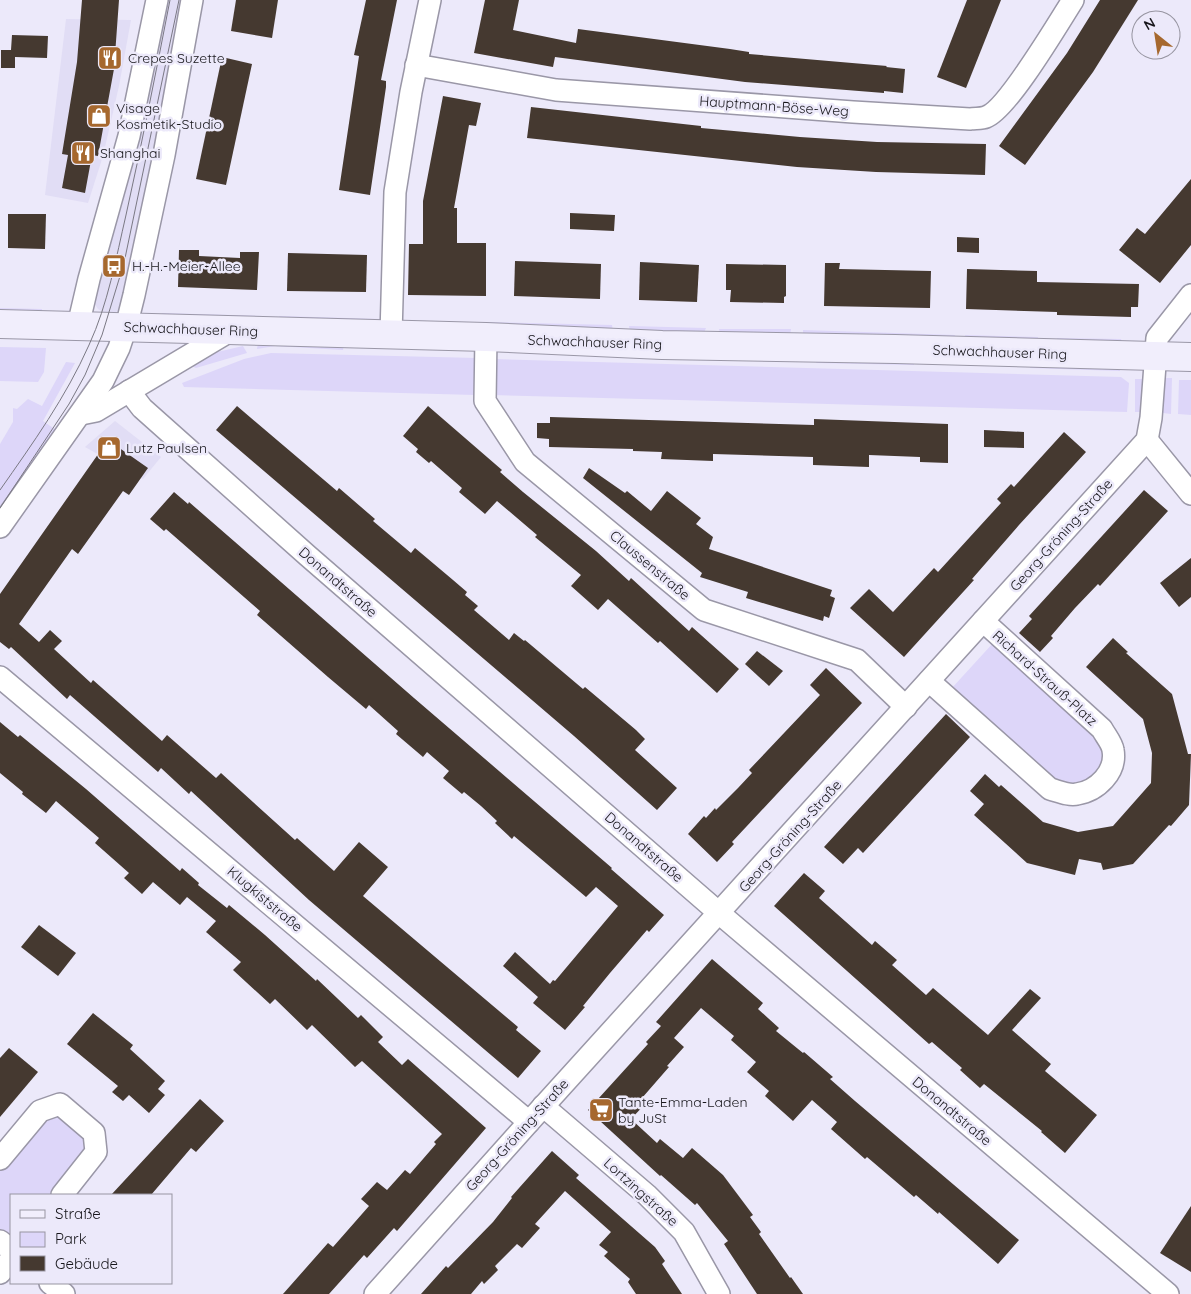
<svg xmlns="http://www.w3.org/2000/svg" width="1191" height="1294" font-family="Quicksand,sans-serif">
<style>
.built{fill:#e1ddf5}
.green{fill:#ddd6f9}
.building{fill:#453930}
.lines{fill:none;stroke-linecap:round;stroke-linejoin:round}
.street-casing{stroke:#9a97a7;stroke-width:24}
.secondary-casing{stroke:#9a97a7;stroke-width:30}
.street{stroke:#fff;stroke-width:21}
.secondary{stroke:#f1eefc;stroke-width:28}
.tram{stroke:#7a7883;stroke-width:1}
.labels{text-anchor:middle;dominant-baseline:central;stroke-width:5;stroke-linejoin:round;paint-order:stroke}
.poi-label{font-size:14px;fill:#18171c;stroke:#ece9fa;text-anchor:start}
.street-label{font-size:14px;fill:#18171c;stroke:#ece9fa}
</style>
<rect width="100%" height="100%" fill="#ece9fa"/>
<g class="built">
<polygon points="165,0 185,0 123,306 116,312 105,313 98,309 94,303"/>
<polygon points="66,19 131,20 119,86 103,156 88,203 45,195"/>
<polygon points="115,421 161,457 143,479 85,447"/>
</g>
<g class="green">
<polygon points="0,308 42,309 42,311 0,314"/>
<polygon points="162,313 263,316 259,321 161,319"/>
<polygon points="279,316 381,319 380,321 282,322"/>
<polygon points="484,322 612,325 613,331 485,328"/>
<polygon points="629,326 706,328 703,335 630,331"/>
<polygon points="719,329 791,329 790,336 720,334"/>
<polygon points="803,330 955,335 954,341 803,336"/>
<polygon points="965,335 1038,337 1037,344 967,341"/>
<polygon points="1057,338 1121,339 1123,346 1057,344"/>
<polygon points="258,343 344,343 343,350 275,346 257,349"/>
<polygon points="243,346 247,353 196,368 187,364 213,353"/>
<polygon points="0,347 46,348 44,372 38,382 0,381"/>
<polygon points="271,353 477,358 475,395 184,387 182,383 244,359"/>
<polygon points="819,356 914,359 914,365 816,363"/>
<polygon points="494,359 1121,377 1129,383 1127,412 492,395"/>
<polygon points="66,362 75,363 43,421 59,432 0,515 0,444 13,422 13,408 17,409 28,399 42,406"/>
<polygon points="1031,362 1121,364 1120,371 1030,368"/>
<polygon points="1164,378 1172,378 1171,414 1163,413"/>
<rect x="1135" y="379" width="9" height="33"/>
<polygon points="1179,380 1191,380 1191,415 1178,414"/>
<path d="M994,642L1097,736C1103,746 1108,760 1101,770C1097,776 1081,784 1074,789L1059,785L951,689Z"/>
<polygon points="52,1116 66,1117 83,1130 87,1156 55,1195 11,1195 11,1240 0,1233 0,1169 39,1122"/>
</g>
<g class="building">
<polygon points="82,0 119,0 114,69 98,156 92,155 85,193 62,188 68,155 62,154 77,62"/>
<polygon points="236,0 278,0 272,38 231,31"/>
<polygon points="366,0 397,0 381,80 386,81 386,87 370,195 339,190 359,56 354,55"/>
<polygon points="485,0 519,0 513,30 576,43 578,29 730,49 749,52 749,54 887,66 886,67 905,69 903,93 884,91 884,93 745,82 555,57 553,67 474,53"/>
<polygon points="967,0 1001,0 966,88 937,77"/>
<polygon points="1100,0 1138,0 1093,72 1025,165 999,146 1067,53"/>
<polygon points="12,35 48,36 47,58 15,57 15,68 1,68 1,50 11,50"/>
<polygon points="222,57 252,64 226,185 196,179"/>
<polygon points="443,96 481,103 476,126 469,125 454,208 457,208 457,243 486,243 486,296 408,295 409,244 423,244 423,201"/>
<polygon points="531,107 701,126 701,128 800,137 877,142 986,144 985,175 876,172 797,167 527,138"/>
<polygon points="1191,179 1191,245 1160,283 1119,250 1137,228 1145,234"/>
<polygon points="570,213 615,215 614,231 570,229"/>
<polygon points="8,214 46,214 45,249 8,248"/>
<polygon points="957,237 979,238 979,253 957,252"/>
<polygon points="179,250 199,250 199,256 240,258 240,252 259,252 257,290 178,287"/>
<polygon points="288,253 367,255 366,292 287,291"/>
<polygon points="515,261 601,264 600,299 514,296"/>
<polygon points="640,262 699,265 697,302 639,300"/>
<polygon points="825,263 840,263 839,269 931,271 930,308 824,306"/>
<polygon points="726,264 786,265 786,296 784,297 784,303 730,302 731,290 726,290"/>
<polygon points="967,269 1037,271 1037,282 1139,284 1138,307 1131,307 1131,317 1057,315 1057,312 966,309"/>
<polygon points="237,406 337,491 339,488 368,513 375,519 373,521 411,553 415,548 453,580 467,592 465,595 478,606 474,610 509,640 514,633 524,641 525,640 583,689 585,687 636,730 645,739 635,750 677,788 657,810 574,736 216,430"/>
<polygon points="428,406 502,470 500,472 523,492 596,551 629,581 631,578 689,631 692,627 739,669 717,693 660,641 658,643 608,599 598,610 571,586 581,575 535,537 537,535 497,501 485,514 459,492 462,488 431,461 429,463 416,452 418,449 403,436"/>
<polygon points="550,417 814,425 814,419 948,424 948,463 920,462 920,457 869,455 869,467 813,465 813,457 713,454 713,461 661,459 662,452 633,451 633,449 549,447 549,439 537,438 537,423 550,423"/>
<polygon points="984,430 1024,432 1024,448 984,447"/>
<polygon points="1064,432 1086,452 1019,525 972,579 974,580 904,657 850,608 869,589 893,612 934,568 938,572 1001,503 997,499 1011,484 1014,487"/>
<polygon points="108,440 148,468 129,495 123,491 78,554 72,549 19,624 39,642 50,630 62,641 54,649 91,683 93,680 162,741 167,735 216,778 221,773 295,840 297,838 334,871 359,842 388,867 363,896 518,1027 516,1030 541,1051 518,1078 309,900 191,791 189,794 161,768 158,772 70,695 67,699 11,647 9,649 0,642 0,594"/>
<polygon points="589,468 625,493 627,491 651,511 667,491 701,518 696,524 713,537 709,549 832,590 830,596 835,598 829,618 824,616 823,621 766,604 746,598 748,592 700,577 702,573 583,478"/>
<polygon points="1144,490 1168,511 1100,586 1098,584 1075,608 1051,636 1053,638 1040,652 1019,633 1032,619 1029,616"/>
<polygon points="174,492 188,504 189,502 414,698 612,868 611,869 664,915 649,932 647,930 610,973 583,1006 585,1007 565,1030 533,1003 538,997 503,966 515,952 550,984 553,980 555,981 618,906 596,887 586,897 514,836 512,839 495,823 497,821 481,806 464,792 462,794 443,778 449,771 427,752 423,757 396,734 398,731 369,705 366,709 328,677 257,615 260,611 166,529 164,531 150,519"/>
<polygon points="1191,558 1191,597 1179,607 1160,583"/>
<polygon points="1113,638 1128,652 1126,653 1172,694 1188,754 1191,754 1189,805 1171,826 1169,825 1133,864 1103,870 1101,863 1079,859 1075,875 1027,863 974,815 984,804 970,791 985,774 999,787 1001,785 1043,822 1078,832 1113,826 1151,783 1152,753 1143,719 1086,667"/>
<polygon points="757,651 783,671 769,686 745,664"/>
<polygon points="826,668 862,703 732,842 734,844 717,862 688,834 704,816 706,818 715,808 716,810 738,788 752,773 749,770 820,695 810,685"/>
<polygon points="946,714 970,737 863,853 858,848 843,864 824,847"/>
<polygon points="0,722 18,737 20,735 86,789 180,871 182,868 199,883 198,885 227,908 229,905 265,935 316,981 317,979 358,1018 361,1015 383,1037 378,1042 402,1065 408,1059 486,1128 397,1231 394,1228 367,1258 364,1255 329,1294 283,1294 328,1243 333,1247 369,1206 361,1199 377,1182 387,1190 405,1170 410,1174 436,1144 434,1142 442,1134 362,1061 355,1067 312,1025 307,1030 275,999 270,1004 233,970 241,962 206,932 216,921 187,897 180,905 153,882 142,894 124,878 129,873 95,843 99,838 56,801 46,813 22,794 23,792 0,773"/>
<polygon points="804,873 825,891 819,898 872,945 875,941 897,960 892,965 926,995 933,988 988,1035 1030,989 1041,998 1012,1030 1051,1064 1045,1071 1097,1115 1065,1153 1041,1132 1042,1131 984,1084 980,1088 960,1070 962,1068 932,1042 929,1044 774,906"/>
<polygon points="39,925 76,953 58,976 21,947"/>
<polygon points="712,959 763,1003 758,1009 779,1028 776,1031 803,1053 804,1052 833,1077 830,1079 855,1101 1019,1240 998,1264 939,1212 938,1214 916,1195 914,1197 867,1157 865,1159 831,1129 837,1122 812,1100 793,1121 765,1096 769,1091 747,1072 756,1062 731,1040 734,1036 701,1008 674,1038 684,1047 667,1066 669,1067 642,1098 647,1102 631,1119 657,1143 660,1139 683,1158 692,1148 723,1175 753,1215 750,1217 761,1232 759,1234 790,1278 791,1277 803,1294 757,1294 724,1244 728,1241 697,1203 695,1205 661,1175 660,1176 588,1110 648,1044 646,1042 661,1026 656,1022"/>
<polygon points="93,1013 133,1045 130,1049 165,1081 158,1089 165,1095 149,1113 129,1095 123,1101 112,1092 118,1086 67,1044"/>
<polygon points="9,1048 38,1072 0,1117 0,1058"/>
<polygon points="200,1099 224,1121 196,1152 191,1148 151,1195 111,1195"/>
<polygon points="552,1151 579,1175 576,1178 655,1247 665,1261 662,1264 682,1294 636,1294 628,1282 630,1279 604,1256 608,1252 599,1245 611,1232 565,1191 535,1224 540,1228 522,1248 517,1244 495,1266 498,1270 484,1284 482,1281 471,1294 421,1294 446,1266 448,1268 493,1222 512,1198 511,1197"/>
<polygon points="1191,1206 1191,1272 1160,1253"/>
</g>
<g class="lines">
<defs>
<g id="street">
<path d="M416,65L556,90L853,112L970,119C975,118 981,119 986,117C1007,110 1059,22 1073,0"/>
<polyline points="78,326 89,279 129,136 157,0"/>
<polyline points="391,335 395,192 411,92 430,0"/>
<polyline points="486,337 485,401 525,462 704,610 857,660 906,707"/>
<polyline points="129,391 142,408 308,556 726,919 1168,1294"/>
<polyline points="81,414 96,411 230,331"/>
<polyline points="1147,440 1191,494"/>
<polyline points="0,527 103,381 119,348 126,327 134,295 164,155 192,0"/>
<polyline points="0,677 529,1122"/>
<path d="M929,681L1050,789C1058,791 1069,796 1077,794C1097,791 1117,772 1113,750C1112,743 1105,735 1102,729L983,621"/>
<polyline points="543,1106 647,1195 684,1232 719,1294"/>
<polyline points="0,1159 40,1111 60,1104 94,1133 96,1152 62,1195"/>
<polyline points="0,1241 11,1250"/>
<polyline points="0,1273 11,1259"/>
<polyline points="50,1283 64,1294"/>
<polyline points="375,1294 529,1122 1147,440 1151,418 1157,338 1191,295"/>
</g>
<polyline id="secondary" points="0,324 486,337 662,345 895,349 1191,357"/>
</defs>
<use href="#street" class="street-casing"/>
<use href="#secondary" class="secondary-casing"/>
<use href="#street" class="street"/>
<use href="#secondary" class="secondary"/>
<g class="tram">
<path d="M0,490C33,443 66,397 89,345C108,304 116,258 126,215C142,143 156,72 170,0"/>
<polyline points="0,508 69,404 85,375 102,335 124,263 179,0"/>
</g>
</g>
<defs>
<symbol id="restaurant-square" viewBox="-11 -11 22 22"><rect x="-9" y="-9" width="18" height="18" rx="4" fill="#a6682e" stroke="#ece9fa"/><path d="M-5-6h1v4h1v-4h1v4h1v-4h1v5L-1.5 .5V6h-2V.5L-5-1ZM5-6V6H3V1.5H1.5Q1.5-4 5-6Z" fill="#fff"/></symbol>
<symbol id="shop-square" viewBox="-11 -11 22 22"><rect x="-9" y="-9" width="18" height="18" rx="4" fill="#a6682e" stroke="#ece9fa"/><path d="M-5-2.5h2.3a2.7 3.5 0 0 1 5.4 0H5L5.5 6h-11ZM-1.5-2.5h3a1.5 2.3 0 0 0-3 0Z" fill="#fff"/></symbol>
<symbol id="bus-square" viewBox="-11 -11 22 22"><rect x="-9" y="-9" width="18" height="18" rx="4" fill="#a6682e" stroke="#ece9fa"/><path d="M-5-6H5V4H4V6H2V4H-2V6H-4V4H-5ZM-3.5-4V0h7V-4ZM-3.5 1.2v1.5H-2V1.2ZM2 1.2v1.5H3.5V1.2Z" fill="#fff"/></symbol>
<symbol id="supermarket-square" viewBox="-11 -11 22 22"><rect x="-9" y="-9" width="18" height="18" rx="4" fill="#a6682e" stroke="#ece9fa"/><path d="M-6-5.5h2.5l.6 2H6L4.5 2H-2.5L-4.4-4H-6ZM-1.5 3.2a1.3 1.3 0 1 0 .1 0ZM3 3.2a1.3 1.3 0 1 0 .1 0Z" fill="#fff"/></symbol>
</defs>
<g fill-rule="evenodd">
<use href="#restaurant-square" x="96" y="44" width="28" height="28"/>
<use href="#shop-square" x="85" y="102" width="28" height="28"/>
<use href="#restaurant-square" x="69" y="139" width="28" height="28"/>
<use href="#bus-square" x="100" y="252" width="28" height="28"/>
<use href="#shop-square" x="95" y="434" width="28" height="28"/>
<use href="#supermarket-square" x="587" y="1096" width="28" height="28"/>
</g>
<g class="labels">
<g class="poi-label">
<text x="128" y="58">Crepes Suzette</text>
<text x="116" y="108">Visage<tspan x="116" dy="16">Kosmetik-Studio</tspan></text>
<text x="100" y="153">Shanghai</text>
<text x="132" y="266">H.-H.-Meier-Allee</text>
<text x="126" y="448">Lutz Paulsen</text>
<text x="618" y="1102">Tante-Emma-Laden<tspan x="618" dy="16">by JuSt</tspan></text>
</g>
<g class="street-label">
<text transform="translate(774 106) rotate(4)">Hauptmann-Böse-Weg</text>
<text transform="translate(191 329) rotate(2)">Schwachhauser Ring</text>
<text transform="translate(595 342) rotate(2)">Schwachhauser Ring</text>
<text transform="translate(1000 352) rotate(2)">Schwachhauser Ring</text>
<text transform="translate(1061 535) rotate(-48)">Georg-Gröning-Straße</text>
<text transform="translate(650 565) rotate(40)">Claussenstraße</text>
<text transform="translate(338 582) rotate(41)">Donandtstraße</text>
<text transform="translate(1045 678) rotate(42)">Richard-Strauß-Platz</text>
<text transform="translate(790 836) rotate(-48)">Georg-Gröning-Straße</text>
<text transform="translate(644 847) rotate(41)">Donandtstraße</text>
<text transform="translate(265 899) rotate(40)">Klugkiststraße</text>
<text transform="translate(952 1111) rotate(40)">Donandtstraße</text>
<text transform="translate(517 1135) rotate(-48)">Georg-Gröning-Straße</text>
<text transform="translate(641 1192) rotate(42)">Lortzingstraße</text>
</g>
</g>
<rect x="10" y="1194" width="162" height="90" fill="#ece9fa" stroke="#9795a1"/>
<rect x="20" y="1210" width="25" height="8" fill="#f1eefc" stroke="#9795a1"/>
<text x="55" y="1219" font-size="15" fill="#18171c">Straße</text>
<rect x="20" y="1232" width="25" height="15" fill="#ddd6f9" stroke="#9795a1"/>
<text x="55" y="1244" font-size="15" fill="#18171c">Park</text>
<rect x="20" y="1256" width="25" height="15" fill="#453930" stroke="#9795a1"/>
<text x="55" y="1269" font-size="15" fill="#18171c">Gebäude</text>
<g transform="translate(1156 35) rotate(330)"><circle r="24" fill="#ece9fa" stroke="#9795a1"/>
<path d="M0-4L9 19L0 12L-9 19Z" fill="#a6682e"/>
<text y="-8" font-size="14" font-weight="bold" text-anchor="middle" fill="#18171c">N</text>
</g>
</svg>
